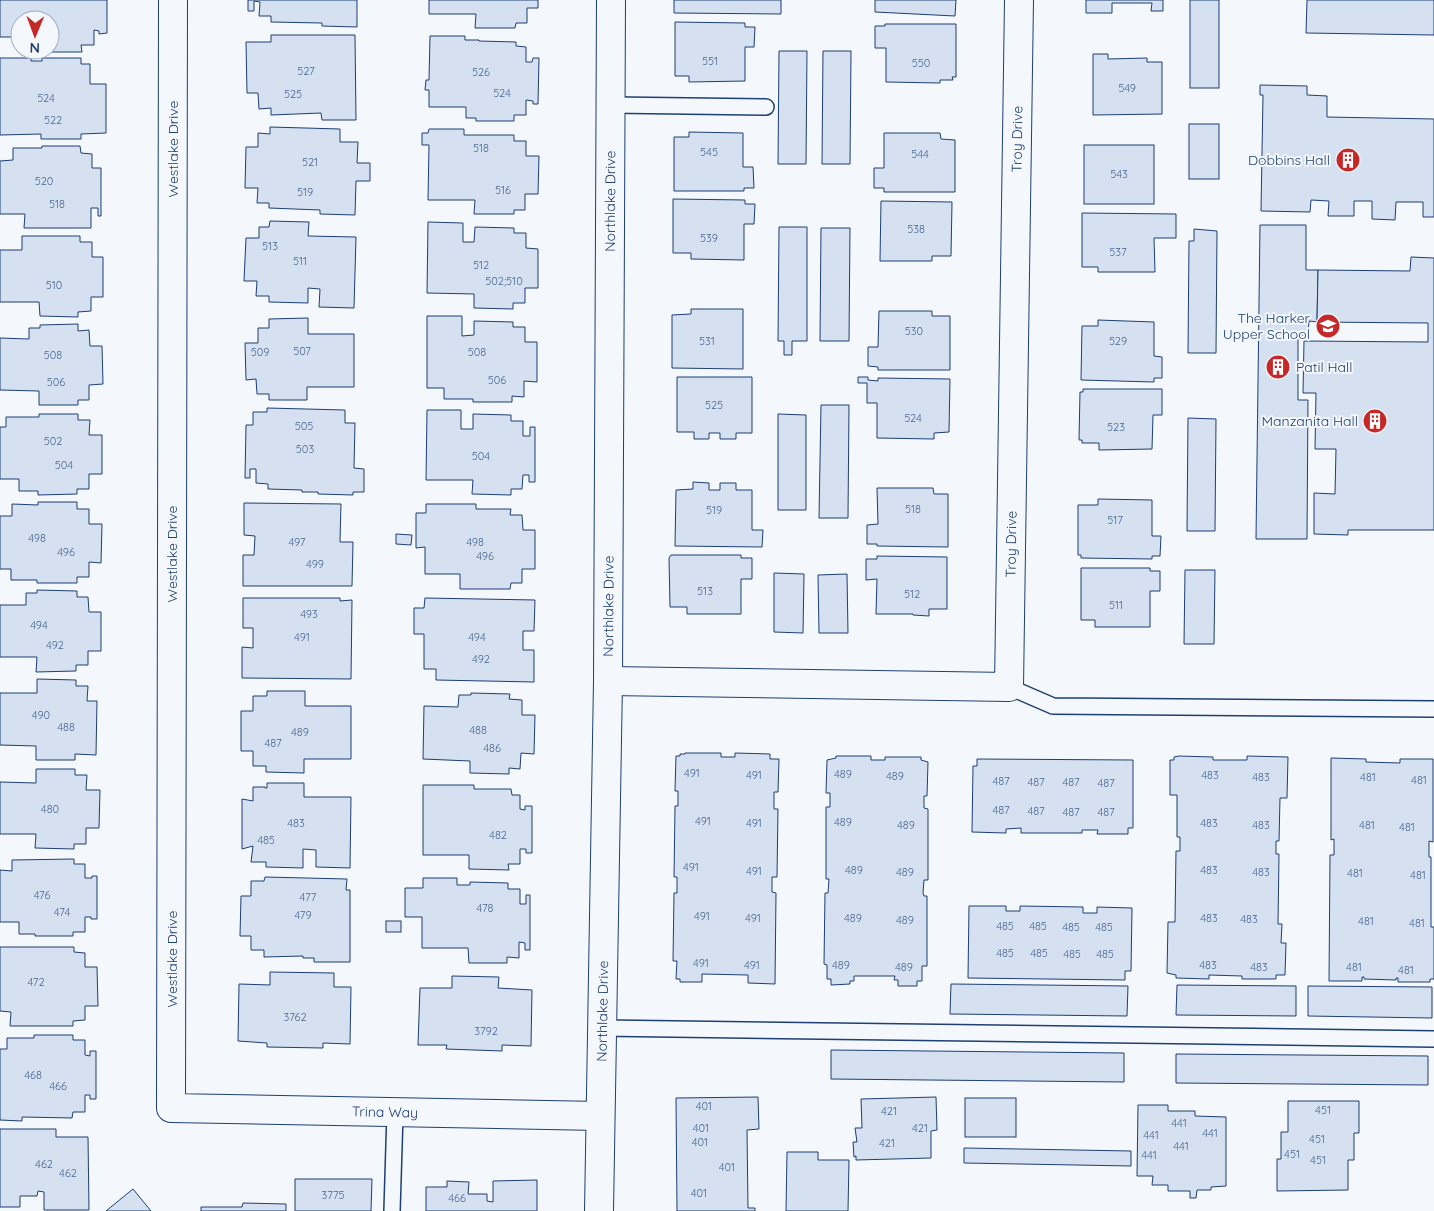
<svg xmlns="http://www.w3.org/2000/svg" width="1434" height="1211" font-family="Quicksand,sans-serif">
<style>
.building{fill:#d5e0f0;stroke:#1d3f73}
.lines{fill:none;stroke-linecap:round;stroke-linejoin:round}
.lane-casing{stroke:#1d3f73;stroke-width:18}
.street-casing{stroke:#1d3f73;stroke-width:30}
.lane{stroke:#f4f7fb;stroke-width:15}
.street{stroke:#f4f7fb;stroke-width:28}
.labels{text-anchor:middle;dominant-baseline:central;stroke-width:4;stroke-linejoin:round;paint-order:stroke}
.number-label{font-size:11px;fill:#4b6792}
.street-label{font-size:14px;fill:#1d3f73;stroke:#f4f7fb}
.poi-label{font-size:14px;fill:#1d3f73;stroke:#f4f7fb;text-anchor:end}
</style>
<rect width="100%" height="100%" fill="#f4f7fb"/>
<g class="building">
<polygon points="0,0 107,0 107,33 99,34 99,31 94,30 94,45 81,45 82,52 42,52 42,50 50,50 50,20 20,20 20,37 0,37"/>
<polygon points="248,0 357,0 357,27 322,26 322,23 271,22 271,16 259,16 260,2 254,1 254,11 248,11"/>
<polygon points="429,0 538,0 538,8 527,8 527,23 516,23 515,28 475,28 476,14 429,14"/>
<polygon points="674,0 781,0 781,14 674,13"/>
<polygon points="875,0 956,0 955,16 875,12"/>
<polygon points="1086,0 1163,0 1163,11 1151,11 1152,3 1112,3 1112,13 1086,13"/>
<rect x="1190" y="0" width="29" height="88"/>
<polygon points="1307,0 1434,0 1434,35 1306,33"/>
<polygon points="675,22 745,23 745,27 755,27 754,47 745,47 745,81 689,82 689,76 675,76"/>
<polygon points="885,24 956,24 956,77 952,77 953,80 940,80 940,83 886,82 886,48 875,48 875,26 885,26"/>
<polygon points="271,35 355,35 356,120 322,120 321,113 271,115 271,108 259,109 258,93 247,93 246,42 271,42"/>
<polygon points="430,36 465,36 465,40 479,40 479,41 516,42 516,46 526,47 526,62 532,62 533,58 539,58 538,104 533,104 533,101 526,100 526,115 514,115 514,121 476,121 476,118 466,118 466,107 429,107 429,90 425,90 426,80 429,80"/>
<polygon points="779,51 807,51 806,164 778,164"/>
<polygon points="823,51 851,51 850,164 822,164"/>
<polygon points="1093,54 1108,54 1108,59 1147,58 1147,62 1162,62 1162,114 1093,115"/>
<polygon points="0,58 31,58 31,61 42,61 42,58 81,58 81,64 90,64 90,84 106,84 106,133 81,134 81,139 41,139 41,134 0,135"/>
<polygon points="1260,85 1307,86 1307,95 1327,96 1327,117 1434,119 1434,217 1423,217 1423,202 1396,202 1395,220 1372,219 1372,201 1354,201 1354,216 1328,216 1329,201 1311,200 1310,212 1261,211 1263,95 1260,95"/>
<rect x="1189" y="124" width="30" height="55"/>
<polygon points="270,127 340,129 340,142 358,142 357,163 370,163 370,181 356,181 355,215 320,214 320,210 269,208 269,203 257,203 258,188 245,188 246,147 258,147 258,133 270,134"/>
<polygon points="429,129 464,129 464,135 514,135 514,141 526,141 526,156 539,156 538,194 525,194 525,210 514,210 514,214 474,214 475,200 428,200 429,145 422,145 422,133 428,133"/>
<polygon points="689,132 743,133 743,167 753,167 754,188 744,188 744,191 674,191 674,137 689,137"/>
<polygon points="884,133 940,133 941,139 955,140 955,192 884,192 884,188 874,188 874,168 884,168"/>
<rect x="1084" y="145" width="70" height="59"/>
<polygon points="42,146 80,146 81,153 92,154 92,168 101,168 101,216 98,216 98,208 91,208 91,228 24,228 25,214 0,214 0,161 13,160 13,148 42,148"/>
<polygon points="673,199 745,200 745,204 755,204 754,224 744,224 744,260 691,259 691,253 673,253"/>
<polygon points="881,201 952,202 951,256 932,256 932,261 880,261"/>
<polygon points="1082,213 1176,214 1176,238 1154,238 1155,272 1098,272 1098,267 1082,267"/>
<polygon points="270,221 309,222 308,236 356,237 354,308 319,307 320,289 308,288 308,303 269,302 269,296 256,296 257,281 244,281 246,238 259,238 259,227 269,227"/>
<polygon points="428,222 463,223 463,242 474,242 475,227 514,228 514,233 526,233 526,248 538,249 538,288 525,288 525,303 513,303 513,309 474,308 474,294 427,293"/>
<polygon points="1260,225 1306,225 1306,270 1318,270 1317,322 1309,321 1308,335 1298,335 1298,400 1308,400 1307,539 1256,539"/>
<polygon points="779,227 807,227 807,341 792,341 792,355 784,355 784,341 778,341"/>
<polygon points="821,228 850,228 849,341 820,341"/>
<polygon points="1194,229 1217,231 1216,353 1188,353 1189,241 1194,241"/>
<polygon points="22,236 80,236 80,242 92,242 92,257 103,257 103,297 91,297 91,311 78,312 78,317 40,316 39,302 0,302 0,250 22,250"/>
<polygon points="1411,257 1434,258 1434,530 1348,530 1348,535 1314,534 1314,493 1335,494 1336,449 1315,449 1316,393 1303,393 1304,341 1428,342 1428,323 1317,322 1318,270 1410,271"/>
<polygon points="691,309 743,309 743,369 672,368 672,315 691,314"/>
<polygon points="879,311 932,311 932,316 950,316 950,370 878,370 878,367 868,366 868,347 878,347"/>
<polygon points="427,316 462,316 462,336 474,335 474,321 513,322 513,327 525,327 525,342 537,342 537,382 524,381 524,397 512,396 512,402 473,402 473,399 444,399 444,388 427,388"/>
<polygon points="308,318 308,334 354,334 354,387 307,387 307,400 269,400 269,394 257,394 256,379 246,380 245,343 258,343 258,328 269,328 269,319"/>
<polygon points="1098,320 1154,322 1154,356 1162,357 1162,378 1154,378 1154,382 1081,380 1082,326 1098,326"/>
<polygon points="78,324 78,331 89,330 90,346 102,346 103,384 89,385 89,400 78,400 78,405 39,405 39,391 0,390 0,338 29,339 29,328 40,328 40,325"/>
<polygon points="677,377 752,377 752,433 736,433 736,439 720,439 720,433 709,433 709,439 694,439 694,432 677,432"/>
<polygon points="858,377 868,377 868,380 878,381 878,378 950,379 949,432 934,433 934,439 877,438 877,403 867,403 867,383 858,383"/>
<polygon points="1083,389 1162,389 1162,415 1153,415 1152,449 1099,450 1099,443 1082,443 1082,440 1079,440 1080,392 1083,392"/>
<polygon points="821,405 849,405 848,518 819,518"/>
<polygon points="267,408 345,410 345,423 355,423 354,468 364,469 364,492 353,492 353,495 318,494 318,492 302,492 302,490 268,489 268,484 256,483 256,469 250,469 250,478 245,478 246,425 253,425 253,412 267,412"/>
<polygon points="427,410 461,410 461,429 473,429 473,414 511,415 511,421 523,421 523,436 530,436 530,427 535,427 535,482 529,482 529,475 523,475 522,489 511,489 511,495 472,494 473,480 426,480"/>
<polygon points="39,414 78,414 78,420 90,420 89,435 102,435 102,474 89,474 89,489 77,489 77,494 38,495 38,491 19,491 19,479 0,479 0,427 6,427 6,417 39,417"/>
<polygon points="778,414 806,415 806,510 778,510"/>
<polygon points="1188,418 1216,419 1215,531 1187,531"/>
<polygon points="693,482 709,483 709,490 720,490 720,483 736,483 736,490 752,490 752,530 763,530 762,547 675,546 676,490 693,489"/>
<polygon points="877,488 933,488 934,494 948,494 948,547 877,546 877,544 867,544 867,525 878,524"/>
<polygon points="1098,499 1152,500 1152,536 1161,536 1160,556 1152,556 1152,559 1081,558 1081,555 1078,555 1078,505 1098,505"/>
<polygon points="38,502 77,502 77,509 89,509 89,524 102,524 101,563 89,562 89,577 77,577 77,583 37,583 37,580 11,580 11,569 0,569 0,516 12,516 12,504 38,505"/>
<polygon points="244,503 341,504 340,542 353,542 352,586 243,586 243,555 254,555 255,536 244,535"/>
<polygon points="426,504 476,504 476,509 511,509 510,515 522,515 523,530 535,530 535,569 522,569 522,583 511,583 510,589 460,589 460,574 425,574 425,547 416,548 416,513 426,513"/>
<polygon points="396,534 412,535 411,545 396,544"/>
<polygon points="671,555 741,555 741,558 752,558 752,579 741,579 741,614 687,614 687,607 670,607 669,558"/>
<polygon points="877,556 947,557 947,609 929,609 929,616 913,615 913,614 876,614 877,579 866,580 866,559 877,559"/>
<polygon points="1081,568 1150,568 1150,571 1160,571 1160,591 1150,591 1150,627 1095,627 1095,620 1081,620"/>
<polygon points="1185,570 1215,570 1214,644 1184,644"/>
<polygon points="774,573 804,574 803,633 774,632"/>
<polygon points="847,574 848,633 819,633 818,575"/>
<polygon points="37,590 77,591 77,597 88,597 89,612 101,612 101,651 88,651 88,665 76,665 76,671 36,672 37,657 0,657 0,605 26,605 26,593 37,593"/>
<polygon points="243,598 340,598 340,601 352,600 351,679 242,678 242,647 253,648 253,628 243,628"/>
<polygon points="425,598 535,600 534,631 523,631 523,650 534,650 534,682 436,680 436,669 424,669 424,634 414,634 414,608 424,608"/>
<polygon points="37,679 76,680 76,686 88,686 87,701 97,701 96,755 75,754 75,760 36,760 36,746 0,745 0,693 37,693"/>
<polygon points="267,691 305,691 305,706 351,706 351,759 304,759 304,773 266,772 266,766 253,766 253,751 241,751 241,711 253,711 253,696 267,696"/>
<polygon points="471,693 510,694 509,699 522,700 522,715 535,715 534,754 521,753 520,769 509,768 509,774 470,773 470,761 423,759 424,706 458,707 459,695 471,695"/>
<polygon points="685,753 721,753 721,757 735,757 735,753 770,754 770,759 779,759 778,792 774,792 774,809 778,809 777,877 772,877 772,892 776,893 775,984 748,983 748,975 702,974 702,982 680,982 680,979 676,979 677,961 673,961 674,893 677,893 677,877 674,877 675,806 678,806 678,791 675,791 676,756 680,756 680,754 685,754"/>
<polygon points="836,756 871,756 871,760 885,760 885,757 921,757 921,760 928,762 927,796 924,796 924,808 928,809 928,880 924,880 923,893 924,896 927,896 927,966 922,966 922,981 917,981 917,986 898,986 898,980 894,980 895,976 854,976 854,981 850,981 850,984 831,985 831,979 827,979 827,965 824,964 825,893 828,893 829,879 826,879 826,807 830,807 830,793 826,793 827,760 836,758"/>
<polygon points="1179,756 1213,757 1213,760 1247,760 1247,756 1288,757 1287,798 1280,798 1279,841 1276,841 1276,854 1279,854 1278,924 1282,924 1281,943 1286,943 1285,975 1276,975 1276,979 1242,979 1242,976 1209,975 1209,979 1176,978 1176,975 1167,973 1168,922 1175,922 1176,851 1180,851 1180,837 1177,837 1177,795 1170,795 1170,760 1174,760 1174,757"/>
<polygon points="1331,758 1366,759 1366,762 1400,763 1400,759 1433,759 1433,842 1429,841 1429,857 1431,857 1431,927 1434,927 1434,979 1430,979 1430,982 1398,982 1398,978 1396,978 1396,980 1364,979 1364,977 1362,977 1362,981 1329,981 1330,855 1334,855 1334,839 1331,840"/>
<polygon points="977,759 1133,760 1133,828 1128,828 1128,834 1097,834 1098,830 1082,830 1082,833 1021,833 1021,828 1006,829 1006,833 972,832 973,766 977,766"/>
<polygon points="36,769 75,769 75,775 87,775 86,790 100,790 99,828 86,828 86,844 74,844 74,849 35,848 36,834 0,834 0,782 36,783"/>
<polygon points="267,783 304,783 304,797 351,797 350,868 316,867 316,850 303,849 303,868 266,867 266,862 251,862 253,846 242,849 242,799 253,801 253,787 265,787 265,788 267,788"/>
<polygon points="423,785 474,785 474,789 511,789 512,795 520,795 520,809 525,810 525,806 532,806 532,853 526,853 526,849 520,849 520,864 508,864 509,870 469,869 469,855 423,855"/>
<polygon points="74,859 74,864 85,864 85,878 92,878 92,876 97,876 97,919 91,919 91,917 85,917 85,932 73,932 73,936 35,936 35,934 19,934 19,922 0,922 0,870 12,871 12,860"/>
<polygon points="265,877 347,879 346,890 350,890 350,962 314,962 314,958 303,958 303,956 264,957 264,950 251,950 251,936 240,936 241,896 251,896 251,881 264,881"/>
<polygon points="423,878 457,878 457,885 470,885 470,882 508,883 508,889 520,889 520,904 526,904 526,895 530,895 530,950 525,950 525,943 519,942 519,958 507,957 507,963 469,963 468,948 422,948 422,917 405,917 405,888 423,888"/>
<polygon points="969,906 1006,906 1006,911 1020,911 1020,906 1083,907 1083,913 1097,913 1097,907 1132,908 1131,971 1125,971 1125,980 968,978"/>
<rect x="386" y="921" width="15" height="11"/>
<polygon points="0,947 74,947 74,952 85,953 85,967 97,967 98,1006 85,1006 85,1020 73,1021 73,1026 10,1026 11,1012 0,1011"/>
<polygon points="270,972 334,973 334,987 351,987 350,1044 323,1043 323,1048 267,1047 267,1043 238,1041 239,984 270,985"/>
<polygon points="452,976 499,977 498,988 532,990 531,1046 502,1045 502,1051 446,1049 447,1045 418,1045 420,988 452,988"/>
<polygon points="951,984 1128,986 1127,1016 950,1014"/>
<polygon points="1177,985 1296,986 1296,1016 1176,1015"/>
<polygon points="1308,986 1432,987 1432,1018 1308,1016"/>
<polygon points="34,1035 73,1035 73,1040 85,1040 85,1055 90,1056 90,1051 96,1051 96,1099 90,1099 90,1095 85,1095 85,1112 73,1112 72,1118 22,1117 22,1121 0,1120 0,1049 7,1049 7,1038 34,1038"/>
<polygon points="831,1050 1124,1053 1124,1082 831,1079"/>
<polygon points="1176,1054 1428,1056 1428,1085 1176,1083"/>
<polygon points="758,1097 759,1129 747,1130 748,1208 755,1208 755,1211 677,1211 676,1098"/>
<polygon points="936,1097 937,1130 931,1131 931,1158 856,1160 856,1156 854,1157 853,1142 857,1142 855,1128 862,1128 861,1099"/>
<rect x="965" y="1098" width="51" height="39"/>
<polygon points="1288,1101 1359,1101 1359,1133 1354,1133 1354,1160 1348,1160 1348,1190 1277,1191 1277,1159 1281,1159 1281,1132 1288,1132"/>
<polygon points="1138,1105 1168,1105 1168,1111 1195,1111 1195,1116 1226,1117 1226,1186 1211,1187 1211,1190 1197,1190 1196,1198 1190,1198 1190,1191 1168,1191 1168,1185 1152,1185 1153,1176 1137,1176"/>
<polygon points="0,1129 56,1129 56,1137 88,1137 89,1210 44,1210 44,1192 38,1191 37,1196 20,1196 20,1207 0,1207"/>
<polygon points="964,1148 1131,1151 1131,1166 964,1163"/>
<polygon points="787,1152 818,1152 818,1160 849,1160 848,1211 786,1211"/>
<polygon points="295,1179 372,1179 371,1211 295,1211"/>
<polygon points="537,1180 537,1211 426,1211 426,1187 447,1187 447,1181 469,1182 468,1194 487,1194 487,1201 493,1202 493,1181"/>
<polygon points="133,1189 151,1211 106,1211"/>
<polygon points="243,1203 286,1204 286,1211 201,1211 201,1207 242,1207"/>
</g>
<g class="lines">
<defs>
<g id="lane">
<polyline points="611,105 766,107"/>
<polyline points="1009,687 1053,706 1434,709"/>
<polyline points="601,1028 1434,1039"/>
<polyline points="392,1211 395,1113"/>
</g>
<g id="street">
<path id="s1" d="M173,0L171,1108L600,1116"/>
<path id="s2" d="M608,681L1009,687L1019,0"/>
<path id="s3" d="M599,1211L608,681L611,0"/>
</g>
</defs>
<use href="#lane" class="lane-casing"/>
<use href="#street" class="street-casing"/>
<use href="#lane" class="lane"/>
<use href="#street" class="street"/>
</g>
<defs>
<symbol id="building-disc" viewBox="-11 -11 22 22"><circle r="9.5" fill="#c62828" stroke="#f4f7fb"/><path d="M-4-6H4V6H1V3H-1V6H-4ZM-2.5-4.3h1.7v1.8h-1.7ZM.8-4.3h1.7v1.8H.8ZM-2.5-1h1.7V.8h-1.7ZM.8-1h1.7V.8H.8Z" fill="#fff"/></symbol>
<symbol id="school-disc" viewBox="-11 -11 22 22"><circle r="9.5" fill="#c62828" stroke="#f4f7fb"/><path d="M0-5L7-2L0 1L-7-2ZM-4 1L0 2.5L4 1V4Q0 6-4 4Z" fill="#fff"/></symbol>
</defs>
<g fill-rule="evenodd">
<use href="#building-disc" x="1334" y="146" width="28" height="28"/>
<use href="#school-disc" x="1314" y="312" width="28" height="28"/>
<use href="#building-disc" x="1264" y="353" width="28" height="28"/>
<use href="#building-disc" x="1361" y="407" width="28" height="28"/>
</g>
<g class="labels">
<g class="number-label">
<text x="710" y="61">551</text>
<text x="921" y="63">550</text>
<text x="306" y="71">527</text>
<text x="481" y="72">526</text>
<text x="1127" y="88">549</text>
<text x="502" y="93">524</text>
<text x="293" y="94">525</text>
<text x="46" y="98">524</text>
<text x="53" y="120">522</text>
<text x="481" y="148">518</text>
<text x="709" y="152">545</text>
<text x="920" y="154">544</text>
<text x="310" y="162">521</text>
<text x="1119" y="174">543</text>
<text x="44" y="181">520</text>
<text x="503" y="190">516</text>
<text x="305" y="192">519</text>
<text x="57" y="204">518</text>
<text x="916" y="229">538</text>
<text x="709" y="238">539</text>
<text x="270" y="246">513</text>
<text x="1118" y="252">537</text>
<text x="300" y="261">511</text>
<text x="481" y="265">512</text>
<text x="504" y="281">502;510</text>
<text x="54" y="285">510</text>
<text x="914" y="331">530</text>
<text x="707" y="341">531</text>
<text x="1118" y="341">529</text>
<text x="302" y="351">507</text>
<text x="260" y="352">509</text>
<text x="477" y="352">508</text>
<text x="53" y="355">508</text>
<text x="497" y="380">506</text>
<text x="56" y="382">506</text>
<text x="714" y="405">525</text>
<text x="913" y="418">524</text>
<text x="304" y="426">505</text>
<text x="1116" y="427">523</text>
<text x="53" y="441">502</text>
<text x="305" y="449">503</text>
<text x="481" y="456">504</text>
<text x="64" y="465">504</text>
<text x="913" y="509">518</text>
<text x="714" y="510">519</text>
<text x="1115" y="520">517</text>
<text x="37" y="538">498</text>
<text x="297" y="542">497</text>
<text x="475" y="542">498</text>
<text x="66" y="552">496</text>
<text x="485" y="556">496</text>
<text x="315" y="564">499</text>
<text x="705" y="591">513</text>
<text x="912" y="594">512</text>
<text x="1116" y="605">511</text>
<text x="309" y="614">493</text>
<text x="39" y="625">494</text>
<text x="302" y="637">491</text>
<text x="477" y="637">494</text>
<text x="55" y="645">492</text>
<text x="481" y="659">492</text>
<text x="41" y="715">490</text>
<text x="66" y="727">488</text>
<text x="478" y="730">488</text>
<text x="300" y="732">489</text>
<text x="273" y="743">487</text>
<text x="492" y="748">486</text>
<text x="692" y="773">491</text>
<text x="843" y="774">489</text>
<text x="754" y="775">491</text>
<text x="1210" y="775">483</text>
<text x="895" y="776">489</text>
<text x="1261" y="777">483</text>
<text x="1368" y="777">481</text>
<text x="1419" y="780">481</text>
<text x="1001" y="781">487</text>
<text x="1036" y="782">487</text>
<text x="1071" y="782">487</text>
<text x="1106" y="783">487</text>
<text x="50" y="809">480</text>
<text x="1001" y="810">487</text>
<text x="1036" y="811">487</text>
<text x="1071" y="812">487</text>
<text x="1106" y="812">487</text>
<text x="703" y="821">491</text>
<text x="843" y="822">489</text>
<text x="296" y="823">483</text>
<text x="754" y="823">491</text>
<text x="1209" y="823">483</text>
<text x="906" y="825">489</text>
<text x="1261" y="825">483</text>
<text x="1367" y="825">481</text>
<text x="1407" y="827">481</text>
<text x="498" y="835">482</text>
<text x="266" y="840">485</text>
<text x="691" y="867">491</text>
<text x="854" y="870">489</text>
<text x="1209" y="870">483</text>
<text x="754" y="871">491</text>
<text x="905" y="872">489</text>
<text x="1261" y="872">483</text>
<text x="1355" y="873">481</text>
<text x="1418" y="875">481</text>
<text x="42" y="895">476</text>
<text x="308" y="897">477</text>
<text x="485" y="908">478</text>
<text x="62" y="912">474</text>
<text x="303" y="915">479</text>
<text x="702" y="916">491</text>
<text x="753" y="918">491</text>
<text x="853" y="918">489</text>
<text x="1209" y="918">483</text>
<text x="1249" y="919">483</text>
<text x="905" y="920">489</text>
<text x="1366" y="921">481</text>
<text x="1417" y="923">481</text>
<text x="1005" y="926">485</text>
<text x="1038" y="926">485</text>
<text x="1071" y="927">485</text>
<text x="1104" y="927">485</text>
<text x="1005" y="953">485</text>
<text x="1039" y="953">485</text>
<text x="1072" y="954">485</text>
<text x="1105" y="954">485</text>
<text x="701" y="963">491</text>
<text x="752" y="965">491</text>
<text x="841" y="965">489</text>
<text x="1208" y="965">483</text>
<text x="904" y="967">489</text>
<text x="1259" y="967">483</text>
<text x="1354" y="967">481</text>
<text x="1406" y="970">481</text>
<text x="36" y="982">472</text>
<text x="295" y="1017">3762</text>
<text x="486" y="1031">3792</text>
<text x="33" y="1075">468</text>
<text x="58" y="1086">466</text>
<text x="704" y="1106">401</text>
<text x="1323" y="1110">451</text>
<text x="889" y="1111">421</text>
<text x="1179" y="1123">441</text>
<text x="701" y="1128">401</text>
<text x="920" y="1128">421</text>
<text x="1210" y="1133">441</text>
<text x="1151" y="1135">441</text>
<text x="1317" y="1139">451</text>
<text x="700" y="1142">401</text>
<text x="887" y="1143">421</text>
<text x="1181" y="1146">441</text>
<text x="1292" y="1154">451</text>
<text x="1149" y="1155">441</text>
<text x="1318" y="1160">451</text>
<text x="44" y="1164">462</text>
<text x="727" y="1167">401</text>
<text x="68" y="1173">462</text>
<text x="699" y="1193">401</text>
<text x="333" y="1195">3775</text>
<text x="457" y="1198">466</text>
</g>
<g class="street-label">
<text stroke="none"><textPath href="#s2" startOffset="949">Troy Drive</textPath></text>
<text transform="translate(173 149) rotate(-90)">Westlake Drive</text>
<text stroke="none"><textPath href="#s3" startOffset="1010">Northlake Drive</textPath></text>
<text stroke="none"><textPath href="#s2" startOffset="544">Troy Drive</textPath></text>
<text transform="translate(172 554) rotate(-90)">Westlake Drive</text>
<text stroke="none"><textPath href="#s3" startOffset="605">Northlake Drive</textPath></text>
<text transform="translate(172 959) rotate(-90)">Westlake Drive</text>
<text stroke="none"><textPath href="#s3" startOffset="200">Northlake Drive</textPath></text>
<text stroke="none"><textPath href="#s1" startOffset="1322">Trina Way</textPath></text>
</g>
<g class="poi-label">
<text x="1330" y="160">Dobbins Hall</text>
<text x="1310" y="318">The Harker<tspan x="1310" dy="16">Upper School</tspan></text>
<text x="1296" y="367" text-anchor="start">Patil Hall</text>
<text x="1358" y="421">Manzanita Hall</text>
</g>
</g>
<g transform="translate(35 35) rotate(181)"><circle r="24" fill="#f4f7fb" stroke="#9eadc5"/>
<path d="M0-4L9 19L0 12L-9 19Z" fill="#c62828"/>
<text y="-8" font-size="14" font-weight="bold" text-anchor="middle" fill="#1d3f73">N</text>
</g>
</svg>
